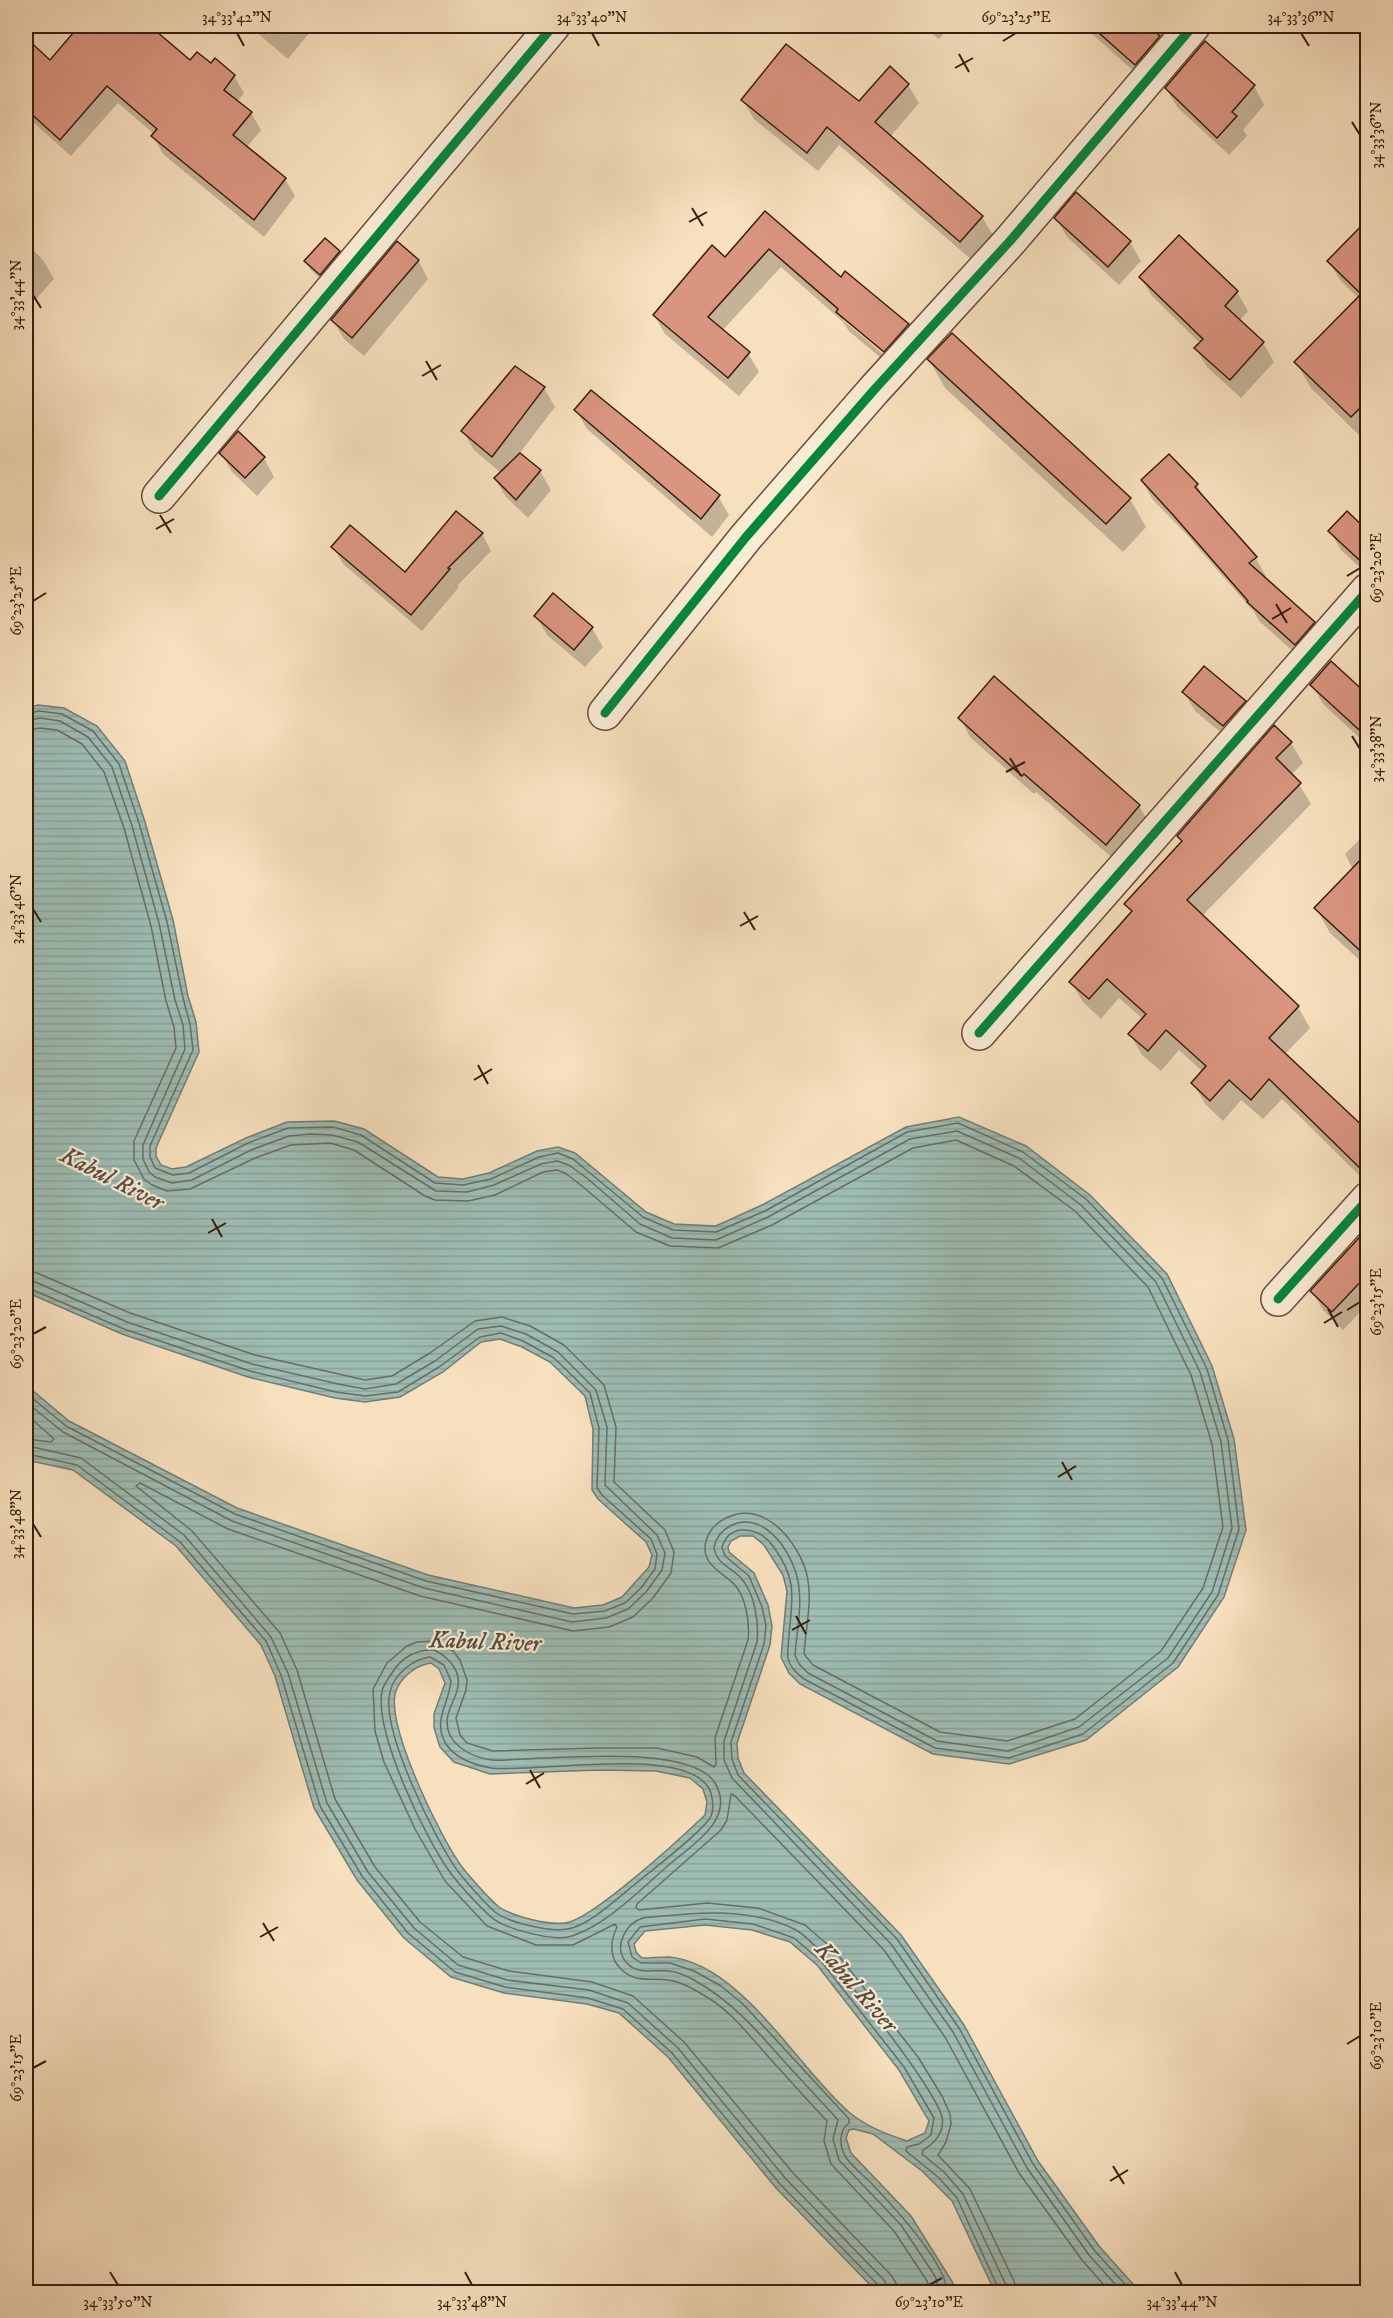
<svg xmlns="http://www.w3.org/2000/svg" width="1393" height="2318" font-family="'IM FELL DW Pica',serif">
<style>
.water{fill:url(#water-rules);stroke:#747d71;stroke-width:1.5;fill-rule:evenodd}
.shadow{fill:#0003;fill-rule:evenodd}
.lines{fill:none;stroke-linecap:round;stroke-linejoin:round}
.shore{stroke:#6a6d60;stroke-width:1.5}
.building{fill:#da9580;stroke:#371d0d;stroke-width:1.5}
.minor-casing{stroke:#674e39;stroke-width:36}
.minor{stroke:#faebd5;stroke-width:33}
.cycleway-casing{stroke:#faebd5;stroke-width:13}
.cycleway{stroke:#00873e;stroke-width:9}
.ticks{fill:none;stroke:#371d0d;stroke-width:2}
.labels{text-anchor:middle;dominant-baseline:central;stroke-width:4.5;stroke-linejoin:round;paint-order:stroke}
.water-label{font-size:24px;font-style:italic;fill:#564d3f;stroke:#faebd5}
.neatline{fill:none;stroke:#371d0d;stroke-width:2}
.ticks-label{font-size:15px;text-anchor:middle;fill:#371d0d}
</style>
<defs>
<pattern id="water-rules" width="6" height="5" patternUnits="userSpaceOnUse" patternTransform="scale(1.5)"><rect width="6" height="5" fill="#9dbdb4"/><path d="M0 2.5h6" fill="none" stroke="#88a29a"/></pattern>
</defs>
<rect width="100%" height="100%" fill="#f7e0be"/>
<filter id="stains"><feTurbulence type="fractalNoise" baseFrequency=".00333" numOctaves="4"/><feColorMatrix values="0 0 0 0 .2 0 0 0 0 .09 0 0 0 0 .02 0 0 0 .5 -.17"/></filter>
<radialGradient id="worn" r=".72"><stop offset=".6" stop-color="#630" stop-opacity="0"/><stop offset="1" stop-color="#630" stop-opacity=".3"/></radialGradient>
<path class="water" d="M38,705L64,708L97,726L125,761L145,822L173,920L188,996L196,1022L199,1052L156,1148V1156L161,1165L172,1169L186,1167L246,1138L287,1122L334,1121L364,1129L438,1177L463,1179L489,1173L537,1151L558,1147L575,1153L646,1212L674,1224L716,1226L762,1205L906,1127L959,1117L1026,1146L1090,1195L1167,1274L1212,1366L1234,1439L1246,1530L1224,1597L1178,1667L1086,1740L1009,1764L933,1754L800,1684L789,1673L781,1657L787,1591L783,1575L764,1545L753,1536H740L731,1541L728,1547L729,1552L754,1573L768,1605L772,1626L770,1645L737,1743L738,1758L744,1773L901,1935L964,2025L1038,2161L1099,2246L1140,2292H995L952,2201L922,2171L873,2134L854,2129L849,2130L846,2138L851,2153L911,2216L953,2283V2292H877L776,2188L668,2057L619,2013L587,2004L504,1993L451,1977L404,1938L357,1880L314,1808L275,1676L261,1645L176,1546L73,1470L31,1461L26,1463V1385L69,1421L237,1508L428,1575L574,1608L603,1605L622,1597L649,1567L652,1555L646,1542L598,1499L592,1490L593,1429L585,1396L550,1362L522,1347L500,1339L481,1342L443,1372L400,1397L365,1402L335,1398L248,1377L122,1334L26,1292V708ZM431,1663L439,1669L445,1683L434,1714V1728L440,1747L454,1762L490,1774L599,1770L656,1771L690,1778L703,1789L707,1802L705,1815C683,1836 591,1921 565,1923C548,1925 514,1917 499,1907C490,1900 470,1877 462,1867C440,1837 388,1730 395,1694C399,1678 416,1665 431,1663ZM705,1925L752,1930L790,1942L817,1965L899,2070L929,2121L925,2133L907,2141C886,2134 867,2127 850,2113C799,2070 741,1963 669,1957C660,1957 651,1958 642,1958L636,1952L634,1944L645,1931Z"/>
<g class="shadow">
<polygon points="81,26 156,26 153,30 190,62 211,65 234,76 244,93 237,102 251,113 261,130 246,148 285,179 295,196 264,237 163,154 153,136 154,134 118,103 71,156 26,116 26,41 50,62"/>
<polygon points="249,26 306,26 310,32 288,59"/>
<polygon points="922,26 950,26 939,39"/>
<polygon points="1083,26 1200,26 1146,82"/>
<polygon points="908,85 919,103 890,137 982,217 993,235 972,260 839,145 818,171 754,119 743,100 859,103"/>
<polygon points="1254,86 1264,105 1243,130 1247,136 1229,155 1177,107 1166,88"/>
<path d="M766,213L841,279L908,325L919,344L895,370L849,331L842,321L781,267L722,331L748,353L759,372L739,396L665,334L654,315L725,259ZM843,316L890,355L888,358L843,320Z"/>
<polygon points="1056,218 1130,242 1141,261 1119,285 1067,237"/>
<polygon points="1368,221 1368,441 1366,442 1311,388 1296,362 1359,299 1340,280 1329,261"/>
<polygon points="1179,237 1237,292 1248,311 1239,321 1263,343 1274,362 1241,398 1207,367 1196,348 1200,343 1152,296 1141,278"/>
<polygon points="26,243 43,260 54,279 33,302 26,295"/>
<polygon points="339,252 344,261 325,283 311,270 305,261"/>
<polygon points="418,260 428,279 364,356 344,339 333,320"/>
<polygon points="929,360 1130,499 1146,527 1123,552 945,388"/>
<polygon points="515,368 544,388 555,407 519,454 540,471 551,490 528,518 506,497 495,479 501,473 474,450 463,431"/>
<polygon points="576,410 718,496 729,515 712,537 587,429"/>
<polygon points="221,453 264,458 274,477 257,496 232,472"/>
<polygon points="1142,481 1197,485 1205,500 1255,557 1266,576 1264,578 1314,623 1325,642 1306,663 1259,621 1254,612 1187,535 1153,500"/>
<polygon points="1330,531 1368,533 1368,575 1341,550"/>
<polygon points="482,534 491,551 458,585 459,587 422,631 343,564 333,547 406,575"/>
<polygon points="536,616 592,628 603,647 585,667 547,635"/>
<polygon points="994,678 1139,806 1150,825 1118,863 1036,792 1034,794 970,737 960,718"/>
<polygon points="1312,685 1368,697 1368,746 1323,704"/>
<polygon points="1184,692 1244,702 1255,721 1235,744 1195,711"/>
<polygon points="1291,743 1303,763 1291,775 1299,784 1311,804 1202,916 1298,1007 1310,1028 1285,1054 1368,1133 1368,1184 1282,1099 1263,1119 1241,1100 1223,1121 1205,1104 1193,1083 1203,1072 1179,1050 1161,1071 1142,1055 1130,1034 1143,1019 1119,998 1101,1019 1083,1002 1071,982 1132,913 1126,904 1182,842 1179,836"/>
<polygon points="1368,831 1368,968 1330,933 1316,908 1353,869 1345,854"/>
<polygon points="1368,1258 1368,1304 1343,1330 1323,1310 1312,1291"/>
<polygon points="35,2287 44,2292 31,2292"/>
</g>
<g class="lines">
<g class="shore">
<path d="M26,714L39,711L62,714L93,731L119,764L139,823L167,922L183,998L190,1024L193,1050L150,1146V1157L155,1168L173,1175L189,1173L248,1143L288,1128L333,1127L361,1135L435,1183L463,1185L491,1179L539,1157L558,1153L573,1159L643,1217L673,1230L716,1232L765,1211L907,1132L958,1123L1023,1152L1086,1199L1162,1278L1207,1369L1228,1440L1239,1529L1218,1595L1173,1663L1083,1734L1009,1758L935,1748L804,1679C797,1673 789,1667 788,1657C787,1650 789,1641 789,1634C793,1595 797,1579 773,1546C765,1535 755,1529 741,1530C731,1531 725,1538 722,1547L725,1556L749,1576L762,1607L766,1626L764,1644L731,1742L732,1759L738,1775L897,1939L959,2028L1033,2164L1094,2250L1132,2292"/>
<path d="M26,721L40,718L60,721L88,737L112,767L132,826L159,923L175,1000L183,1025L185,1049L143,1145V1159L149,1172L155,1177L172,1183L192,1180L251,1150L289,1136L311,1134L332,1135L358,1142L436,1191L467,1192L494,1185L541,1164L557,1161L569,1165L588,1179L640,1224L672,1238L716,1240L768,1217L910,1139L957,1131L1019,1158L1081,1205L1156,1282L1200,1372L1221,1442L1232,1528L1212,1592L1168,1658L1079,1727L1008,1751L937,1741L808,1673L799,1664L795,1655C797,1628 804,1599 796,1573C788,1546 761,1510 730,1526C721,1531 716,1537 714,1547C716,1564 731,1567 741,1578C755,1594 759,1622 757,1642L724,1741V1760L732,1778L891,1944L953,2032L1027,2168L1089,2255L1122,2292"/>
<path d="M26,730L40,728L57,730L82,744L104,772L124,828L151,926L166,1001L174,1027L176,1048L134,1141V1160L144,1179L152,1185L167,1191L190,1189L255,1158L291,1145L330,1143L354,1150L425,1196L435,1200L468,1201L495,1195L543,1172L557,1170L565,1173L582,1186L636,1232L670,1246L718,1248L772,1225L913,1148L956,1140L1014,1166L1075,1211L1148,1287L1191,1375L1212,1444L1223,1527L1203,1588L1161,1651L1075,1719L1007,1741L940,1732L813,1665L804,1654C806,1626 814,1595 805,1568C794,1537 762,1500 726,1518C716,1523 709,1530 706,1541C700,1564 721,1571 734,1584C746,1597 750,1623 748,1640L715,1738L716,1764L714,1767L697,1757L657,1748H599L493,1751L467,1743L460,1735L456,1718L466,1690L467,1680L460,1660L453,1651L436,1641L417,1642L407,1646L387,1663L373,1689L375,1731L384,1762L415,1829L445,1881L487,1926L536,1945H573L615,1924L617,1927C610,1941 609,1958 621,1969C636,1984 650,1977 668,1980C683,1982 697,1991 710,1999C732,2013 748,2034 765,2053C786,2076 806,2099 827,2121L824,2141L831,2164L894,2231L927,2281L931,2292"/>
<polyline points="26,1271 37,1273 130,1313 255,1355 365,1380 392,1376 430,1353 475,1321 502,1317 530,1326 564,1345 604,1385 616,1427 614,1482 665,1530 674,1552 671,1573 653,1598 633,1617 609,1627 573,1631 420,1596 228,1529 140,1483 136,1486 192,1531 280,1633 297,1670 335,1799 375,1867 420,1922 463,1957 509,1971 592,1982 633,1996 684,2042 793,2173 891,2275 896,2283 897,2292"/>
<polyline points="26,1280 33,1281 127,1322 252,1364 338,1384 365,1389 396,1384 435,1361 478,1329 501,1326 526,1334 558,1352 596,1390 607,1427 605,1485 657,1535 665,1553 662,1570 646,1592 628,1609 606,1618 572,1622 424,1588 232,1521 63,1432 26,1402"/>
<polyline points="26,1287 124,1329 250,1371 336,1392 365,1396 398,1392 439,1367 480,1337 501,1333 523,1341 554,1358 590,1393 599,1428 597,1488 603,1496 651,1539 657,1554 655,1569 641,1588 625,1603 605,1611 573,1614 426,1581 235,1514 66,1426 26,1393"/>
<polyline points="26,1414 54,1439 51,1442 26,1439"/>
<polyline points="26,1448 33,1447 81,1458 184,1535 271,1637 288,1673 327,1803 368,1872 414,1928 458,1965 507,1980 589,1990 628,2003 678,2048 786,2179 885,2281 888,2292"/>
<polyline points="26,1456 32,1455 77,1465 179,1541 266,1641 281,1675 320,1806 362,1876 408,1933 455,1972 505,1987 588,1998 623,2009 672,2053 780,2184 879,2286 881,2292"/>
<path d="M434,1650C447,1656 461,1670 458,1686C457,1696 450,1705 448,1715C442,1742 469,1757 492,1760C501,1761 513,1759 523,1759C563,1758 692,1745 715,1783C736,1818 694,1844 671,1863C642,1888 608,1924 572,1936C555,1942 503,1929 490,1916C477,1904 463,1889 452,1875C426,1841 374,1732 382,1691C383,1685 389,1678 392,1673C401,1658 416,1649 434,1650Z"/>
<path d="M430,1657L444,1665L451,1681C449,1704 432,1721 446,1744C455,1758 475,1765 491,1768C535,1774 694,1742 711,1793C713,1801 714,1809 711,1816C705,1830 648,1873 634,1885C618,1898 587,1927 567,1929C550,1932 509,1923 495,1912C484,1902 466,1882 457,1870C435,1839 380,1729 390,1692C394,1674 413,1659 430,1657Z"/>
<path d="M940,2292L935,2276L901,2225L839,2160L833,2139L838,2120C819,2099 800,2079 782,2059C755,2028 730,2000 694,1980C687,1976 677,1972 669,1971C653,1969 638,1976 626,1962C613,1946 626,1923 643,1918C693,1913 750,1906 796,1930C824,1945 935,2087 942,2117C945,2132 934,2144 923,2150L922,2154L944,2172L963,2194L1006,2285L1008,2292"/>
<path d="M947,2292C946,2262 893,2206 871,2183C863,2175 851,2166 845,2156C839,2145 839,2130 849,2123V2119L743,2004L721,1986L694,1971L670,1963H641L632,1957L628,1942L640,1927L705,1919L753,1924L794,1938L821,1961L904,2067L934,2118L931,2135L919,2144L907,2147L906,2151L938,2177L957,2198L1000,2292"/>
<polyline points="1017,2292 1014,2281 970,2189 938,2155 946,2142 951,2124 950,2114 942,2096 918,2057 835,1951 805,1925 758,1908 707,1903 639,1910 636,1908 637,1904 721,1830 727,1820 731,1794 734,1795 884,1950 945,2037 1019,2173 1082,2260 1110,2292"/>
</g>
</g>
<g class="building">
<polygon points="79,26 150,26 190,60 197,52 211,63 215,58 235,75 224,90 252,112 233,135 286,178 254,220 151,136 157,129 107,86 60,140 26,109 26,38 50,60"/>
<polygon points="1091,26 1148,26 1160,36 1135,65"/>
<polygon points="1205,41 1255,85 1232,112 1237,116 1217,138 1165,88"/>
<polygon points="786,44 859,101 890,66 909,84 875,122 983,216 960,242 827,127 807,153 741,100"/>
<polygon points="1076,192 1131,241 1108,267 1054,218"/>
<polygon points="765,211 841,277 845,271 909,324 884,352 836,312 838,309 769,249 708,317 750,352 728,378 653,315 712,245 725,257"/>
<polygon points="1368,219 1368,400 1351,417 1294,362 1361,294 1327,261"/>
<polygon points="1179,235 1238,291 1225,306 1264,342 1230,380 1194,348 1203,339 1139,277"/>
<polygon points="325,238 340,251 320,275 304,261"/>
<polygon points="397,241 419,260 352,338 331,320"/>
<polygon points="952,333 1131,498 1106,524 927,359"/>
<polygon points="515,366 545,387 492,457 461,431"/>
<polygon points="591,390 720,495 701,519 574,410"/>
<polygon points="238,431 265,457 245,478 219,453"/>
<polygon points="520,453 541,470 516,500 494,478"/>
<polygon points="1169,454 1198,484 1195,487 1257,557 1249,563 1315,622 1295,645 1247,602 1248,601 1174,516 1141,480"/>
<polygon points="456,511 483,533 448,568 450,569 411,615 331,547 350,525 405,572"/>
<polygon points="1347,511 1368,531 1368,568 1328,531"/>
<polygon points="553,593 593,627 574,650 534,616"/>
<polygon points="1331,661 1368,695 1368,738 1310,685"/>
<polygon points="1204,666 1246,701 1223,726 1182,692"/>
<polygon points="994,676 1140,805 1106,845 1024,774 1022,776 958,718"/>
<polygon points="1274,725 1292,742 1276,758 1301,783 1187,900 1299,1006 1269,1038 1368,1131 1368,1176 1269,1079 1251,1100 1229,1080 1210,1101 1191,1083 1206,1066 1166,1030 1148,1051 1128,1034 1146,1014 1107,979 1089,999 1069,982 1132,911 1124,904 1182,841 1177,836"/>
<polygon points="1368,852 1368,958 1314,908"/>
<polygon points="1368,1228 1368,1274 1332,1312 1310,1291"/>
</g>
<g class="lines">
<defs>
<g id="minor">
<polyline points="159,496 553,26"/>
<polyline points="605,713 746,537 874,390 1010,241 1193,26"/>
<polyline points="979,1033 1368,590"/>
<polyline points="1278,1299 1368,1199"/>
</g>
</defs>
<use href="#minor" class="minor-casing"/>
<use href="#minor" class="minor"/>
<defs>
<g id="cycleway">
<polyline points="159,496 553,26"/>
<polyline points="605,713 746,537 874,390 1010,241 1193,26"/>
<polyline points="979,1033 1368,590"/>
<polyline points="1278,1299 1368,1199"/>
</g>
</defs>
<use href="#cycleway" class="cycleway-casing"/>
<use href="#cycleway" class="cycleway"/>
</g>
<path class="ticks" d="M237,33L244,46M592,33L599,46M1301,33L1309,46M1003,41L1016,33M959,54L969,72M955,68L973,58M1352,122L1360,135M692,208L703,226M689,222L707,212M33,295L41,308M426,361L437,380M422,376L441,365M160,515L171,533M156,529L174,519M1347,576L1360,568M33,601L46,593M1276,604L1287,623M1272,619L1291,608M1352,736L1360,749M1010,758L1021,776M1006,772L1025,762M33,909L41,922M744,912L755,930M740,926L758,916M478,1065L488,1084M474,1080L492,1069M212,1219L222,1237M208,1233L226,1223M1328,1309L1338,1327M1347,1310L1360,1302M1324,1323L1342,1312M33,1334L46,1327M1062,1462L1072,1480M1058,1477L1076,1466M33,1524L41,1537M796,1616L806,1634M792,1630L810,1620M530,1770L540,1788M526,1784L544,1773M263,1923L274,1941M260,1937L278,1927M1347,2044L1360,2036M33,2068L46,2061M1113,2166L1124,2184M1110,2181L1128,2170M110,2272L118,2285M465,2272L472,2285M1175,2272L1182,2285M929,2285L942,2278"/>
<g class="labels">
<g class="water-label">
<text transform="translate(112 1179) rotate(27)">Kabul River</text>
<text transform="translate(485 1642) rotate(2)">Kabul River</text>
<text transform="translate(856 1987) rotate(49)">Kabul River</text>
</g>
</g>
<rect width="1393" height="2318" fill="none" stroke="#f7e0be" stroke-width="66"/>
<rect x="33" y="33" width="1327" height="2252" class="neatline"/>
<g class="ticks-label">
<text x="237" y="22">34°33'42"N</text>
<text x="592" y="22">34°33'40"N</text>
<text x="1016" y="22">69°23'25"E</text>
<text x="1301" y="22">34°33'36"N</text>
<text transform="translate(1376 135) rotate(-90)" y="5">34°33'36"N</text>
<text transform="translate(16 295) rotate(-90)" y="5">34°33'44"N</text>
<text transform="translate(1376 568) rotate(-90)" y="5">69°23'20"E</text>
<text transform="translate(16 601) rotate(-90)" y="5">69°23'25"E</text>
<text transform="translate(1376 749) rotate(-90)" y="5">34°33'38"N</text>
<text transform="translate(16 909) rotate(-90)" y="5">34°33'46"N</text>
<text transform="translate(1376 1302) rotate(-90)" y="5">69°23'15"E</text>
<text transform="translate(16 1334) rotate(-90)" y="5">69°23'20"E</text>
<text transform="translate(16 1524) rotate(-90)" y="5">34°33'48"N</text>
<text transform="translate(1376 2036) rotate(-90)" y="5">69°23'10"E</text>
<text transform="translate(16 2068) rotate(-90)" y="5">69°23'15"E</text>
<text x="118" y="2307">34°33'50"N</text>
<text x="472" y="2307">34°33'48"N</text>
<text x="929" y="2307">69°23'10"E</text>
<text x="1182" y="2307">34°33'44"N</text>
</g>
<rect width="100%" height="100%" filter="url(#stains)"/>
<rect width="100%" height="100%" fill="url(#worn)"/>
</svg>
